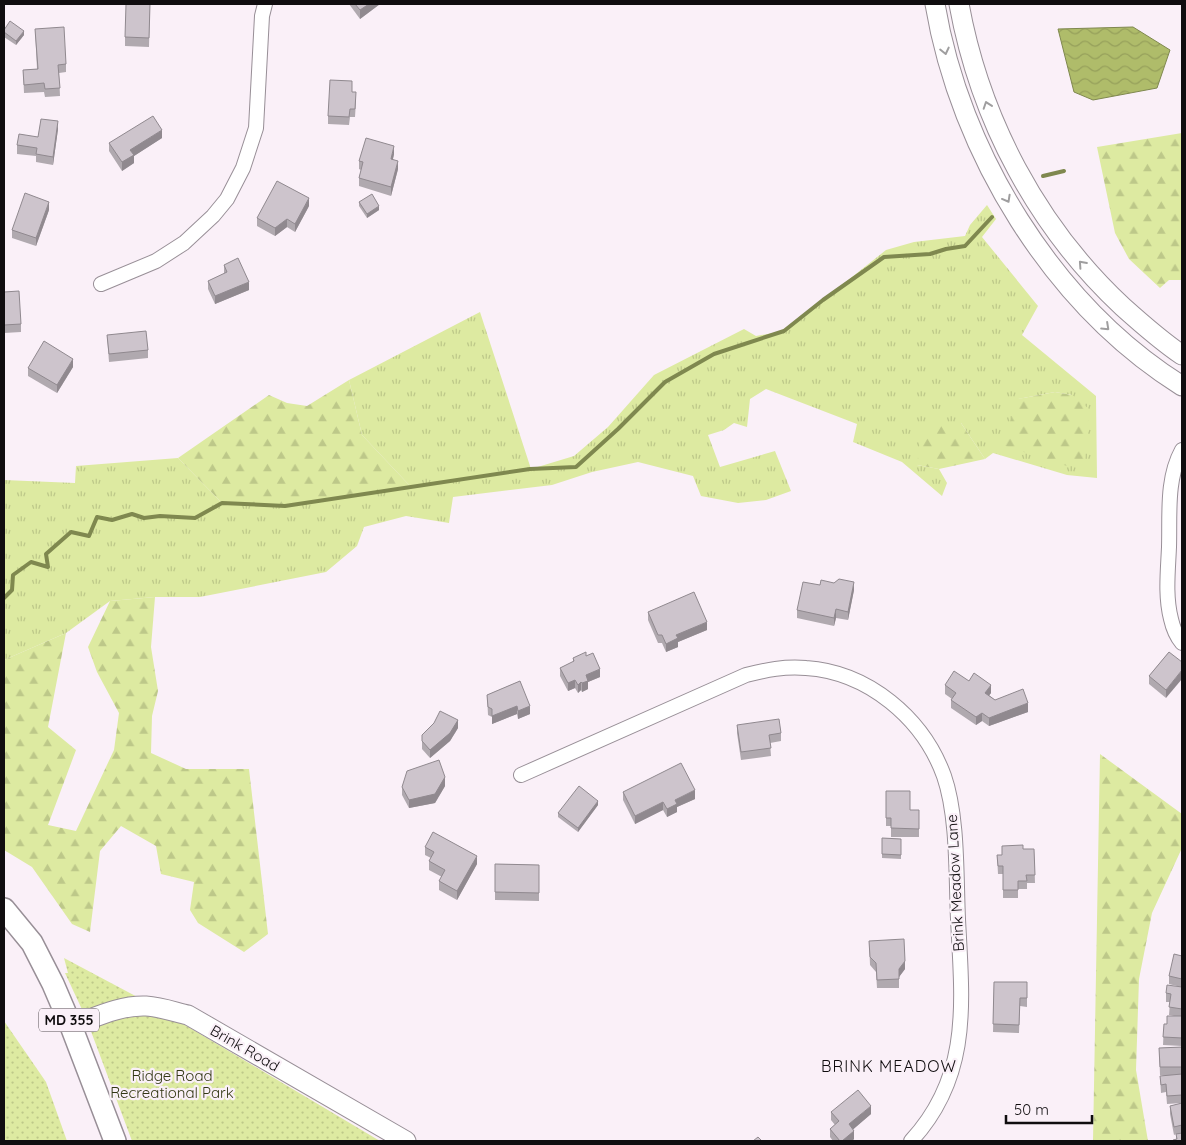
<svg xmlns="http://www.w3.org/2000/svg" width="1186" height="1145" font-family="Quicksand,sans-serif">
<style>
.grass{fill:url(#grass-tufts);fill-rule:evenodd}
.forest{fill:url(#forest-firs)}
.park{fill:url(#park-dots)}
.water{fill:url(#water-waves);stroke:#7f884f}
.lines{fill:none;stroke-linecap:round;stroke-linejoin:round}
.stream{stroke:#7f884f;stroke-width:4}
.street-casing{stroke:#988f97;stroke-width:16}
.secondary-casing{stroke:#988f97;stroke-width:21}
.primary-casing{stroke:#988f97;stroke-width:24}
.street{stroke:#fff;stroke-width:14}
.secondary{stroke:#fff;stroke-width:19}
.primary{stroke:#fff;stroke-width:21}
.wall{fill:#b0a9af}
.shaded-wall{fill:#90898f}
.building{fill:#cdc4cc;stroke:#90898f}
.oneway{stroke:#9f9e9f}
.labels{text-anchor:middle;dominant-baseline:central;stroke-width:4.5;stroke-linejoin:round;paint-order:stroke}
.shield{fill:#faf0f8;stroke:#565155;stroke-width:1}
.shield-label{font-size:14px;font-weight:bold;fill:#100d0f}
.street-label{font-size:15px;fill:#100d0f;stroke:#faf0f8}
.park-label{font-size:15px;fill:#323713;stroke:#faf0f8}
.neighbourhood-label{font-size:16px;letter-spacing:1px;fill:#100d0f;stroke:#faf0f8}
</style>
<defs>
<pattern id="grass-tufts" width="24" height="20" patternUnits="userSpaceOnUse" patternTransform="scale(1.25)"><rect width="24" height="20" fill="#ddeaa1"/><path d="M3 7l-1-3M5 7V3M7 7l1-3M15 17l-1-3M17 17v-4M19 17l1-3" fill="none" stroke="#bdc889"/></pattern>
<pattern id="forest-firs" width="22" height="20" patternUnits="userSpaceOnUse" patternTransform="scale(1.25)"><rect width="22" height="20" fill="#ddeaa1"/><path d="M5 1l3.5 6h-7zM16 11l3.5 6h-7z" fill="#bdc889"/></pattern>
<pattern id="park-dots" width="8" height="8" patternUnits="userSpaceOnUse" patternTransform="scale(1.25)"><rect width="8" height="8" fill="#ddeaa1"/><path d="M2 2h.1M6 6h.1" fill="none" stroke="#bdc889" stroke-width="1.8" stroke-linecap="round"/></pattern>
<pattern id="water-waves" width="16" height="10" patternUnits="userSpaceOnUse" patternTransform="scale(1.25)"><rect width="16" height="10" fill="#afbc6a"/><path d="M0 5q4-4 8 0t8 0" fill="none" stroke="#96a05b"/></pattern>
</defs>
<rect width="100%" height="100%" fill="#faf0f8"/>
<path class="grass" d="M987,205L996,219L982,237L1038,306L1022,335L1096,396L1097,478L1067,475L993,453L985,459L961,423L917,465L939,469L947,483L942,496L902,462L853,442L857,424L766,389L750,399L747,427L734,423L724,430L708,435L720,467L775,451L791,491L766,500L738,503L701,496L693,476L638,462L592,472L552,485L453,497L449,523L406,516L364,527L357,546L326,572L200,597H155L110,601L66,633L4,660V480L75,483L76,466L178,458L222,503L411,487L362,435L349,380L480,312L531,469L574,456L608,427L654,375L744,329L756,336L784,331L886,250L914,242L965,236L970,225ZM1055,392L1072,395L1018,399Z"/>
<g class="forest">
<polygon points="1182,133 1182,280 1169,280 1160,288 1129,259 1115,233 1097,147"/>
<polygon points="349,380 362,435 411,487 285,506 222,503 178,458 269,395 287,403 307,406"/>
<polygon points="1055,392 1072,395 1089,409 1085,459 1067,466 1002,445 1018,399"/>
<polygon points="961,423 985,459 939,469 917,465 922,425"/>
<polygon points="155,597 151,647 158,691 152,716 151,753 186,769 249,769 268,934 244,952 198,923 190,910 194,882 161,874 156,846 121,826 100,851 90,932 72,924 32,867 4,850 4,660 66,633 48,727 76,750 48,825 76,831 114,750 119,713 97,672 88,647 110,601"/>
<polygon points="1100,754 1182,814 1182,848 1152,913 1139,979 1136,1070 1148,1141 1093,1141"/>
</g>
<g class="park">
<polygon points="64,958 143,1000 380,1141 132,1141 86,1018 65,973 68,973"/>
<polygon points="4,1021 46,1082 67,1141 4,1141"/>
</g>
<polygon class="water" points="1133,27 1170,50 1157,88 1093,100 1074,92 1058,29"/>
<g class="lines">
<g class="stream">
<polyline points="1043,176 1064,171"/>
<polyline points="4,598 12,590 13,575 31,562 48,567 46,554 71,532 89,536 97,517 112,520 132,514 144,518 160,516 195,518 222,503 285,506 530,469 576,467 618,429 665,382 714,354 784,331 823,300 884,257 930,254 946,249 965,246 992,217"/>
</g>
<defs>
<g id="street">
<polyline points="101,284 156,261 184,243 213,216 227,199 243,168 256,128 262,16 265,4"/>
<path d="M1182,450C1166,479 1170,515 1169,547C1168,571 1165,596 1171,619C1173,628 1177,637 1182,643"/>
<path d="M521,775L746,675C766,670 785,666 806,668C868,672 923,718 944,776C958,816 956,876 958,919C962,1001 972,1075 911,1141"/>
</g>
<g id="secondary">
<path d="M935,4C960,153 1053,305 1182,386"/>
<path d="M959,4C980,119 1037,227 1123,307C1142,324 1161,341 1182,355"/>
<path d="M71,1026C96,1017 120,1005 146,1006C161,1007 175,1012 188,1015L406,1141"/>
</g>
<polyline id="primary" points="4,909 32,943 53,984 71,1026 115,1141"/>
</defs>
<use href="#street" class="street-casing"/>
<use href="#secondary" class="secondary-casing"/>
<use href="#primary" class="primary-casing"/>
<use href="#street" class="street"/>
<use href="#secondary" class="secondary"/>
<use href="#primary" class="primary"/>
</g>
<g class="wall">
<polygon points="150,4 149,47 125,46 125,37"/>
<polygon points="349,4 380,4 360,19"/>
<polygon points="35,29 66,64 66,72 59,73 60,96 45,97 44,92 24,93 23,70 37,69"/>
<polygon points="4,30 24,35 16,45 4,37"/>
<polygon points="352,92 356,101 355,117 350,117 349,125 328,124 328,116"/>
<polygon points="58,129 53,165 36,162 36,156 17,154 17,145"/>
<polygon points="162,138 134,156 134,163 122,171 109,151 109,143"/>
<polygon points="394,154 393,159 398,169 391,196 359,186 359,178 361,170 359,169 359,161"/>
<polygon points="359,202 379,210 367,218 359,206"/>
<polygon points="309,206 295,232 287,227 275,236 257,226 257,218"/>
<polygon points="49,210 36,246 12,238 12,230"/>
<polygon points="224,265 249,290 215,304 208,289 208,281 224,274"/>
<polygon points="4,292 21,324 21,332 4,333"/>
<polygon points="107,335 148,350 148,358 109,362"/>
<polygon points="73,367 57,393 28,376 28,368"/>
<polygon points="834,583 854,590 848,620 836,618 834,626 797,618 797,610 820,585"/>
<polygon points="648,612 707,630 678,642 678,647 666,652 662,643 658,643 648,620"/>
<polygon points="1169,652 1166,698 1149,684 1149,676"/>
<polygon points="586,656 600,677 588,682 588,689 582,692 581,690 578,693 575,688 568,691 560,676 560,668 573,662 573,658"/>
<polygon points="520,681 530,714 518,719 517,714 492,724 492,717 488,715 487,695"/>
<polygon points="969,681 991,693 989,695 995,700 1028,712 989,726 982,721 976,725 951,708 951,700 952,699 945,694 945,685"/>
<polygon points="737,725 781,733 781,741 770,743 771,756 741,760 737,733"/>
<polygon points="458,728 450,741 430,758 422,749 422,735"/>
<polygon points="445,786 435,803 409,808 402,795 402,787"/>
<polygon points="886,791 910,810 919,810 919,837 891,837 891,826 886,826"/>
<polygon points="623,792 695,799 677,807 677,812 667,817 663,810 635,824 623,800"/>
<polygon points="598,805 578,832 558,817 558,813"/>
<polygon points="882,838 901,839 901,859 882,858"/>
<polygon points="425,847 477,864 457,900 439,890 439,881 442,877 429,870 429,861 431,858 425,855"/>
<polygon points="1023,849 1034,849 1035,883 1027,883 1027,889 1018,889 1018,898 1003,898 1003,874 998,874 997,855 1002,855"/>
<polygon points="495,864 539,865 539,901 495,900"/>
<polygon points="869,941 905,969 899,977 899,988 877,988 876,972 870,965"/>
<polygon points="1182,956 1182,1046 1163,1045 1164,1024 1167,1024 1174,1016 1169,1015 1170,1002 1166,1002 1166,993 1181,987 1169,984 1169,976"/>
<polygon points="994,982 1027,982 1027,1007 1020,1006 1019,1033 993,1032"/>
<polygon points="1182,1047 1182,1103 1167,1104 1166,1092 1161,1093 1160,1076 1167,1075 1160,1075 1159,1048"/>
<polygon points="1182,1103 1182,1141 1176,1139 1176,1134 1174,1135 1170,1114 1170,1106"/>
<polygon points="831,1112 871,1114 853,1129 854,1139 852,1141 833,1141 830,1137 830,1129 835,1125 831,1120"/>
</g>
<g class="shaded-wall">
<polygon points="369,4 380,4 360,19 360,10"/>
<polygon points="24,31 24,35 16,45 16,41"/>
<polygon points="58,121 58,129 53,165 53,157"/>
<polygon points="162,130 162,138 134,156 134,163 122,171 122,162 130,150"/>
<polygon points="394,146 394,154 391,167 391,159"/>
<polygon points="398,161 398,169 391,196 391,187"/>
<polygon points="309,198 309,206 295,232 295,224"/>
<polygon points="49,202 49,210 36,246 36,238"/>
<polygon points="379,206 379,210 367,218 367,214"/>
<polygon points="287,219 287,227 275,236 275,228"/>
<polygon points="249,282 249,290 215,304 215,296"/>
<polygon points="73,359 73,367 57,393 57,385"/>
<polygon points="854,582 854,590 848,620 848,612"/>
<polygon points="836,609 836,618 834,626 834,618"/>
<polygon points="707,622 707,630 678,642 678,647 666,652 666,644 676,635"/>
<polygon points="600,669 600,677 588,682 588,689 582,692 582,683 586,675"/>
<polygon points="1182,670 1182,679 1166,698 1166,690"/>
<polygon points="575,680 575,688 568,691 568,683"/>
<polygon points="581,682 581,690 578,693 578,685"/>
<polygon points="991,685 991,693 985,701 985,693"/>
<polygon points="1028,703 1028,712 989,726 989,718"/>
<polygon points="517,706 517,714 492,724 492,716"/>
<polygon points="530,706 530,714 518,719 518,711"/>
<polygon points="982,713 982,721 976,725 976,717"/>
<polygon points="458,720 458,728 450,741 430,758 430,750"/>
<polygon points="445,777 445,786 435,803 409,808 409,800"/>
<polygon points="695,790 695,799 677,807 677,812 667,817 667,809 675,800"/>
<polygon points="598,801 598,805 578,832 578,828"/>
<polygon points="663,802 663,810 635,824 635,816"/>
<polygon points="477,856 477,864 457,900 457,891"/>
<polygon points="905,961 905,969 899,977 899,969"/>
<polygon points="871,1106 871,1114 849,1133 849,1124"/>
<polygon points="854,1131 854,1139 852,1141 842,1141"/>
</g>
<g class="building">
<polygon points="126,4 150,4 149,38 125,37"/>
<polygon points="355,4 369,4 360,10"/>
<polygon points="10,21 24,31 16,41 4,32 4,30"/>
<polygon points="64,27 66,64 58,65 60,88 45,89 44,83 24,85 23,70 38,69 35,29"/>
<polygon points="330,80 352,81 352,92 356,92 355,109 350,109 349,117 328,116"/>
<polygon points="153,116 162,130 130,150 134,155 122,162 109,143"/>
<polygon points="41,119 58,121 53,157 36,154 37,148 17,145 19,134 38,137"/>
<polygon points="366,138 394,146 391,159 398,161 391,187 359,178 363,162 359,161"/>
<polygon points="277,181 309,198 295,224 287,219 275,228 257,218"/>
<polygon points="25,193 49,202 36,238 12,230"/>
<polygon points="372,194 379,206 367,214 359,202"/>
<polygon points="238,258 249,282 215,296 208,281 227,272 224,265"/>
<polygon points="19,291 21,324 4,325 4,292"/>
<polygon points="146,331 148,350 109,354 107,335"/>
<polygon points="44,341 73,359 57,385 28,368"/>
<polygon points="839,579 854,582 848,612 836,609 834,618 797,610 803,582 820,585 821,580 834,583"/>
<polygon points="694,592 707,622 676,635 678,638 666,644 662,635 658,635 648,612"/>
<polygon points="586,652 586,656 593,653 600,669 586,675 588,681 582,683 581,682 578,685 575,680 568,683 560,668 574,661 573,658"/>
<polygon points="1169,652 1182,662 1182,670 1166,690 1149,676"/>
<polygon points="954,671 969,681 974,673 991,685 985,693 995,700 1023,689 1028,703 989,718 982,713 976,717 951,700 956,693 945,685"/>
<polygon points="520,681 530,706 518,711 517,706 492,716 492,709 488,707 487,695"/>
<polygon points="440,711 458,720 450,733 430,750 422,741 422,735 434,723"/>
<polygon points="779,719 781,733 769,735 771,748 741,752 737,725"/>
<polygon points="439,760 445,777 435,794 409,800 402,787 407,771"/>
<polygon points="681,763 695,790 675,800 677,804 667,809 663,802 635,816 623,792"/>
<polygon points="579,786 598,801 578,828 558,813"/>
<polygon points="886,791 910,791 910,810 919,810 919,829 891,828 891,818 886,818"/>
<polygon points="433,832 477,856 457,891 439,881 445,870 429,861 434,852 425,847"/>
<polygon points="882,838 901,839 901,855 882,854"/>
<polygon points="1023,845 1023,849 1034,849 1035,875 1026,875 1027,881 1018,881 1018,890 1003,890 1003,866 998,866 997,855 1002,855 1002,846"/>
<polygon points="495,864 539,865 539,893 495,892"/>
<polygon points="904,939 905,961 899,969 899,979 877,980 876,963 870,957 869,941"/>
<polygon points="1174,954 1182,956 1182,979 1169,976"/>
<polygon points="994,982 1027,982 1027,998 1020,998 1019,1025 993,1024"/>
<polygon points="1167,985 1182,987 1182,1009 1169,1007 1171,994 1166,993"/>
<polygon points="1167,1016 1182,1016 1182,1038 1163,1037 1164,1024 1167,1024"/>
<polygon points="1182,1047 1182,1067 1160,1067 1159,1048"/>
<polygon points="1182,1074 1182,1095 1167,1096 1166,1084 1161,1085 1160,1076"/>
<polygon points="858,1090 871,1106 849,1124 854,1131 842,1141 840,1141 830,1129 839,1121 831,1112"/>
<polygon points="1182,1103 1182,1125 1174,1127 1170,1106"/>
<polygon points="1182,1133 1182,1141 1173,1141 1173,1140 1177,1139 1176,1134"/>
<polygon points="758,1137 762,1141 753,1141"/>
</g>
<defs><path id="oneway-chevron" d="M-2-3.5L2.5 0L-2 3.5" fill="none" stroke-width="1.6" stroke-linecap="round" stroke-linejoin="round" transform="scale(1.25)"/></defs>
<g class="oneway">
<use href="#oneway-chevron" transform="translate(945 51) rotate(77)"/>
<use href="#oneway-chevron" transform="translate(987 105) rotate(-109)"/>
<use href="#oneway-chevron" transform="translate(1007 199) rotate(61)"/>
<use href="#oneway-chevron" transform="translate(1082 264) rotate(-132)"/>
<use href="#oneway-chevron" transform="translate(1106 327) rotate(43)"/>
</g>
<g class="labels">
<rect class="shield" x="39" y="1008.5" width="60" height="23" rx="4"/>
<g class="shield-label">
<text x="69" y="1020">MD 355</text>
</g>
<g class="street-label">
<text transform="translate(955 883) rotate(-93)">Brink Meadow Lane</text>
<text transform="translate(245 1048) rotate(30)">Brink Road</text>
</g>
<g class="park-label">
<text x="172" y="1075">Ridge Road<tspan x="172" dy="17">Recreational Park</tspan></text>
</g>
<g class="neighbourhood-label">
<text x="889" y="1066">BRINK MEADOW</text>
</g>
</g>
<rect width="1186" height="1145" fill="none" stroke="#100d0f" stroke-width="10"/>
<path d="M1006 1115v8h86v-8" fill="none" stroke="#100d0f" stroke-width="2.5"/>
<text x="1014" y="1115" font-size="15" fill="#100d0f" stroke="#faf0f8" stroke-width="4" paint-order="stroke">50 m</text>
</svg>
